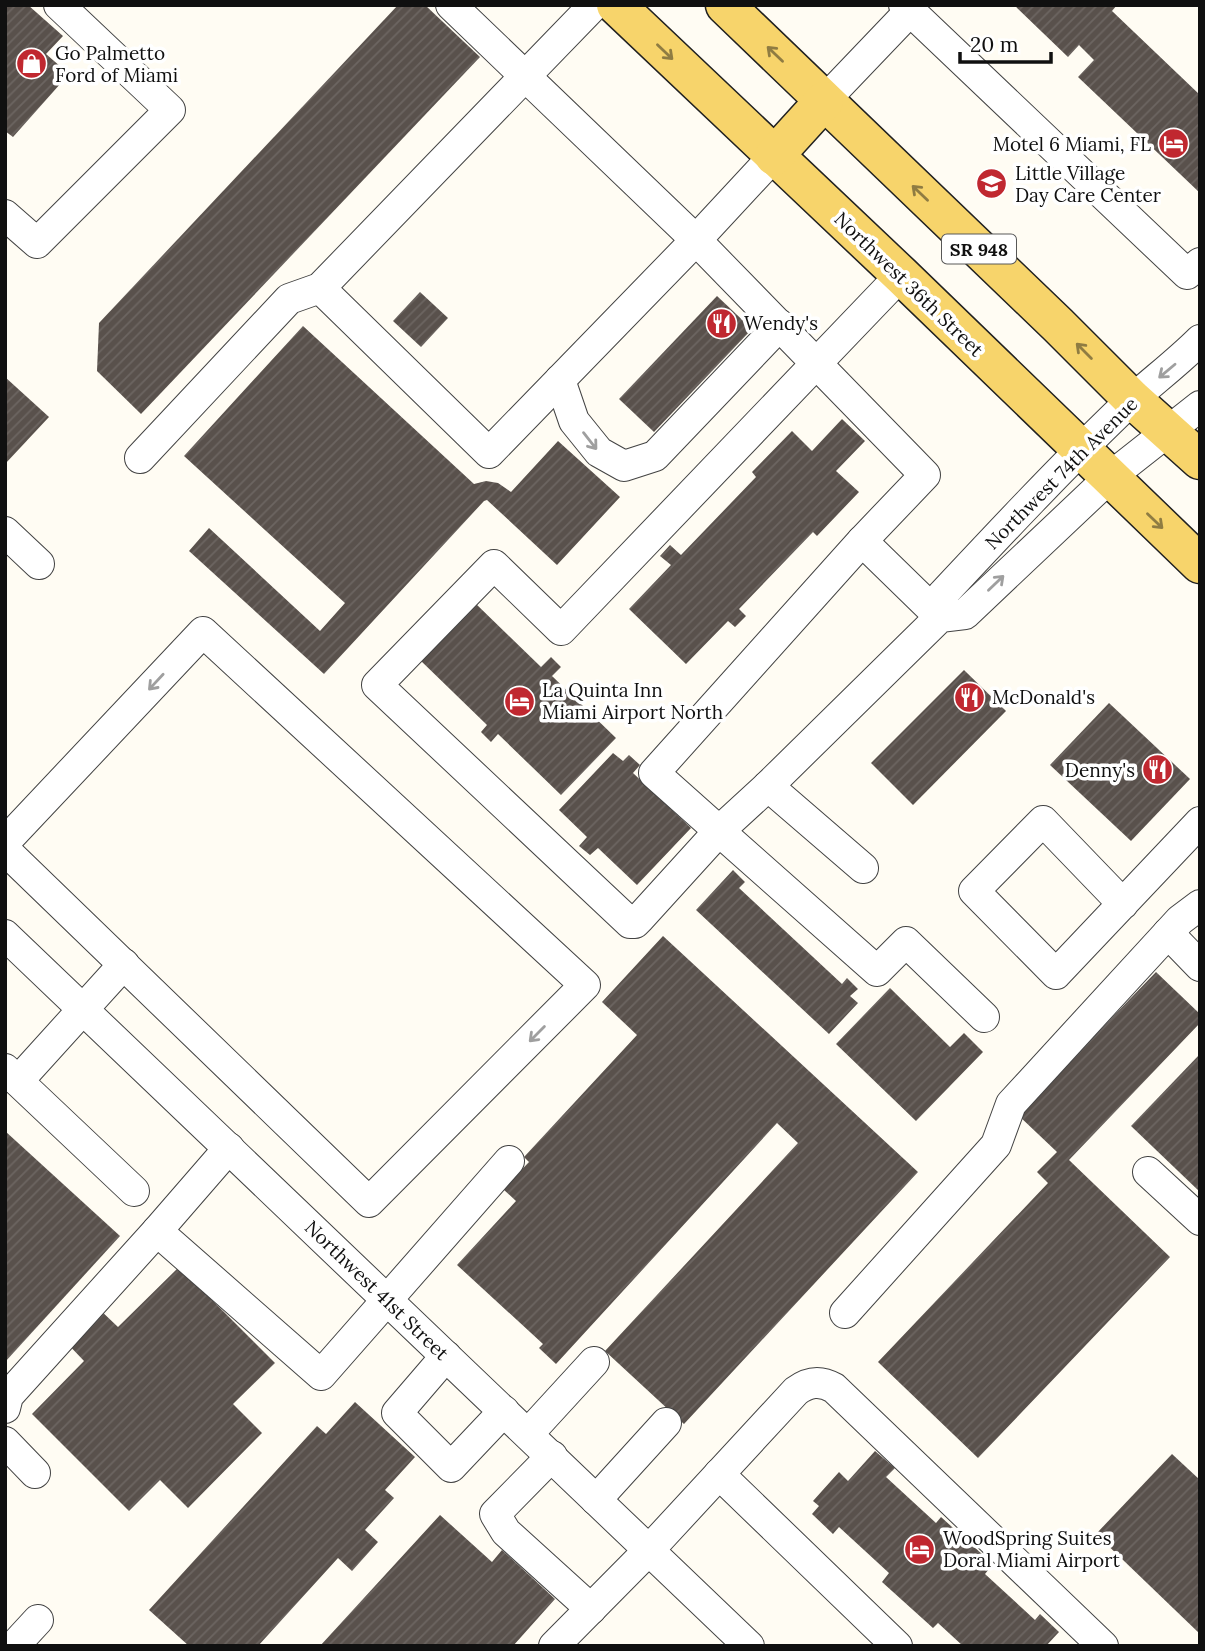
<svg xmlns="http://www.w3.org/2000/svg" width="1205" height="1651" font-family="Lora,serif">
<style>
.building{fill:url(#building-hatch)}
.lines{fill:none;stroke-linecap:round;stroke-linejoin:round}
.minor-casing{stroke:#434343;stroke-width:32}
.major-casing{stroke:#212121;stroke-width:41}
.minor{stroke:#fff;stroke-width:30}
.major{stroke:#f7d46b;stroke-width:38}
.oneway{stroke:#8f7c42}
.oneway2{stroke:#9f9f9f}
.labels{text-anchor:middle;dominant-baseline:central;stroke-width:7;stroke-linejoin:round;paint-order:stroke}
.shield{fill:#fff;stroke:#585858;stroke-width:2}
.shield-label{font-size:18px;font-weight:bold;fill:#101010}
.poi-label{font-size:19px;fill:#101010;stroke:#fff;text-anchor:start}
.street-label{font-size:19px;fill:#101010;stroke:#fff}
</style>
<defs>
<pattern id="building-hatch" width="6" height="6" patternUnits="userSpaceOnUse" patternTransform="scale(1.75)"><rect width="6" height="6" fill="#59514c"/><path d="M-1 1l2-2M0 6l6-6M5 7l2-2" fill="none" stroke="#6c6561"/></pattern>
</defs>
<rect width="100%" height="100%" fill="#fffcf3"/>
<g class="building">
<polygon points="5,5 28,5 63,36 46,54 69,74 13,137 5,131"/>
<polygon points="398,5 425,5 480,57 141,414 97,371 99,323"/>
<polygon points="1014,5 1117,5 1112,11 1200,95 1200,193 1078,77 1094,60 1079,45 1068,57"/>
<polygon points="420,292 448,318 421,347 393,321"/>
<polygon points="717,296 752,329 654,432 619,399"/>
<polygon points="303,326 474,484 486,481 498,483 511,492 558,441 620,497 557,565 487,500 484,501 324,674 189,551 209,528 320,631 345,603 184,456"/>
<polygon points="5,377 49,417 5,464"/>
<polygon points="842,419 865,441 836,471 859,492 817,536 813,532 739,609 746,616 735,627 728,621 686,664 629,609 671,565 660,556 670,545 681,555 756,477 752,472 792,431 812,451"/>
<polygon points="474,602 541,667 551,657 561,667 552,676 616,738 561,795 498,734 491,742 481,732 487,725 419,659"/>
<polygon points="964,670 1006,711 913,805 871,763"/>
<polygon points="1109,703 1190,779 1131,841 1050,765"/>
<polygon points="613,753 623,761 629,755 640,765 633,773 691,828 637,885 598,848 590,855 579,846 587,837 559,810"/>
<polygon points="733,870 745,882 739,888 842,984 847,978 858,989 850,996 858,1003 829,1034 696,910"/>
<polygon points="663,936 918,1172 684,1424 605,1351 798,1143 777,1123 556,1364 539,1348 543,1344 457,1265 516,1201 503,1189 529,1162 524,1157 637,1035 602,1002"/>
<polygon points="1156,972 1200,1014 1200,1023 1069,1160 1170,1257 978,1458 878,1362 1048,1183 1037,1172 1057,1152 1018,1115"/>
<polygon points="890,988 950,1047 964,1033 983,1052 916,1121 836,1044"/>
<polygon points="1200,1054 1200,1192 1131,1126"/>
<polygon points="5,1131 120,1236 5,1362"/>
<polygon points="179,1267 275,1363 233,1404 262,1433 188,1508 160,1480 129,1511 32,1414 84,1361 64,1340 97,1307 118,1327"/>
<polygon points="355,1402 415,1457 385,1490 394,1498 365,1530 378,1542 352,1571 338,1558 258,1646 189,1646 149,1610 317,1426 326,1434"/>
<polygon points="875,1451 895,1468 886,1477 936,1523 941,1517 993,1564 985,1574 1035,1620 1040,1614 1059,1632 1046,1646 963,1646 938,1623 933,1628 882,1582 889,1573 839,1527 833,1534 812,1514 819,1506 813,1501 839,1472 848,1481"/>
<polygon points="1172,1454 1200,1480 1200,1634 1096,1534"/>
<polygon points="440,1515 492,1562 502,1550 555,1599 513,1646 320,1646"/>
</g>
<g class="lines">
<defs>
<g id="minor">
<polyline points="451,5 696,240 925,475 862,541"/>
<polyline points="904,5 1187,274 1200,263"/>
<polyline points="824,101 910,11"/>
<polyline points="5,215 37,243 170,110 59,5"/>
<polyline points="901,275 561,630 494,565 377,685 630,923 635,923 639,919 719,831 877,971 906,942 984,1017"/>
<polyline points="320,288 489,453 696,240 774,156"/>
<polyline points="560,380 574,421 599,452 624,466 655,456 780,325"/>
<polyline points="140,458 289,299 320,288 594,5"/>
<polyline points="5,532 39,564"/>
<path d="M940,617L942,595C1001,532 1059,470 1120,411C1146,386 1175,365 1200,340"/>
<polyline points="768,786 719,831 654,773 862,541 940,617"/>
<polyline points="5,842 203,632 585,985 369,1202 5,850"/>
<polyline points="863,868 768,786 940,617 965,614 1110,477 1200,406"/>
<polyline points="1123,904 1043,821 974,891 1056,974 1200,822"/>
<polyline points="1168,933 1200,966"/>
<polyline points="5,935 749,1646"/>
<polyline points="5,1069 134,1191"/>
<polyline points="18,1081 124,964"/>
<polyline points="229,1148 157,1231 321,1375 509,1161"/>
<polyline points="1148,1172 1200,1220"/>
<polyline points="845,1313 996,1145 1011,1104 1180,920 1200,905"/>
<polyline points="446,1356 397,1413 451,1467 504,1411"/>
<polyline points="5,1408 8,1396 157,1231"/>
<polyline points="528,1434 594,1362"/>
<polyline points="5,1442 35,1473"/>
<polyline points="552,1456 495,1514 506,1532 591,1609"/>
<polyline points="719,1474 897,1646"/>
<polyline points="596,1500 666,1423"/>
<polyline points="14,1646 38,1620"/>
<path d="M554,1646L649,1550L796,1391C808,1382 820,1380 834,1388L1103,1646"/>
</g>
<g id="major">
<polyline points="616,5 901,275 1200,564"/>
<polyline points="725,5 1058,325 1132,399 1200,460"/>
<polyline points="774,156 824,101"/>
</g>
</defs>
<use href="#minor" class="minor-casing"/>
<use href="#major" class="major-casing"/>
<use href="#minor" class="minor"/>
<use href="#major" class="major"/>
</g>
<defs><path id="oneway-shaft" d="M-6 0H5M1.5-3L5.5 0L1.5 3" fill="none" stroke-width="1.6" stroke-linecap="round" stroke-linejoin="round" transform="scale(1.75)"/></defs>
<g class="oneway">
<use href="#oneway-shaft" transform="translate(665 52) rotate(44)"/>
<use href="#oneway-shaft" transform="translate(775 54) rotate(-136)"/>
<use href="#oneway-shaft" transform="translate(920 193) rotate(-136)"/>
<use href="#oneway-shaft" transform="translate(1084 351) rotate(-135)"/>
<use href="#oneway-shaft" transform="translate(1155 521) rotate(44)"/>
</g>
<g class="oneway2">
<use href="#oneway-shaft" transform="translate(1167 371) rotate(140)"/>
<use href="#oneway-shaft" transform="translate(590 441) rotate(52)"/>
<use href="#oneway-shaft" transform="translate(996 583) rotate(-44)"/>
<use href="#oneway-shaft" transform="translate(156 682) rotate(133)"/>
<use href="#oneway-shaft" transform="translate(537 1034) rotate(135)"/>
</g>
<defs>
<symbol id="shop-disc" viewBox="-11 -11 22 22"><circle r="9.5" fill="#c02830" stroke="#fff"/><path d="M-5-2.5h2.3a2.7 3.5 0 0 1 5.4 0H5L5.5 6h-11ZM-1.5-2.5h3a1.5 2.3 0 0 0-3 0Z" fill="#fff"/></symbol>
<symbol id="hotel-disc" viewBox="-11 -11 22 22"><circle r="9.5" fill="#c02830" stroke="#fff"/><path d="M-6-4.5h1.5V1H6V5H4.5V3h-9V5H-6ZM-4 0a1.8 1.8 0 1 1 3.6 0ZM.5 0V-2.5h3Q6-2.5 6 0Z" fill="#fff"/></symbol>
<symbol id="school-disc" viewBox="-11 -11 22 22"><circle r="9.5" fill="#c02830" stroke="#fff"/><path d="M0-5L7-2L0 1L-7-2ZM-4 1L0 2.5L4 1V4Q0 6-4 4Z" fill="#fff"/></symbol>
<symbol id="restaurant-disc" viewBox="-11 -11 22 22"><circle r="9.5" fill="#c02830" stroke="#fff"/><path d="M-5-6h1v4h1v-4h1v4h1v-4h1v5L-1.5 .5V6h-2V.5L-5-1ZM5-6V6H3V1.5H1.5Q1.5-4 5-6Z" fill="#fff"/></symbol>
</defs>
<g fill-rule="evenodd">
<use href="#shop-disc" x="14" y="46" width="35" height="35"/>
<use href="#hotel-disc" x="1156" y="126" width="35" height="35"/>
<use href="#school-disc" x="974" y="166" width="35" height="35"/>
<use href="#restaurant-disc" x="704" y="306" width="35" height="35"/>
<use href="#restaurant-disc" x="952" y="680" width="35" height="35"/>
<use href="#hotel-disc" x="502" y="684" width="35" height="35"/>
<use href="#restaurant-disc" x="1140" y="752" width="35" height="35"/>
<use href="#hotel-disc" x="902" y="1532" width="35" height="35"/>
</g>
<g class="labels">
<rect class="shield" x="942" y="234.5" width="74" height="29" rx="5"/>
<g class="shield-label">
<text x="979" y="249">SR 948</text>
</g>
<g class="poi-label">
<text x="55" y="53">Go Palmetto<tspan x="55" dy="22">Ford of Miami</tspan></text>
<text x="1151" y="144" text-anchor="end">Motel 6 Miami, FL</text>
<text x="1015" y="173">Little Village<tspan x="1015" dy="22">Day Care Center</tspan></text>
<text x="744" y="323">Wendy's</text>
<text x="542" y="690">La Quinta Inn<tspan x="542" dy="22">Miami Airport North</tspan></text>
<text x="992" y="697">McDonald's</text>
<text x="1135" y="770" text-anchor="end">Denny's</text>
<text x="943" y="1538">WoodSpring Suites<tspan x="943" dy="22">Doral Miami Airport</tspan></text>
</g>
<g class="street-label">
<text transform="translate(909 284) rotate(44)">Northwest 36th Street</text>
<text transform="translate(1061 473) rotate(-45)">Northwest 74th Avenue</text>
<text transform="translate(377 1290) rotate(44)">Northwest 41st Street</text>
</g>
</g>
<rect width="1205" height="1651" fill="none" stroke="#101010" stroke-width="14"/>
<path d="M960 52v10h91v-10" fill="none" stroke="#101010" stroke-width="3.5"/>
<text x="970" y="52" font-size="21" fill="#101010" stroke="#ffffff" stroke-width="5" paint-order="stroke">20 m</text>
</svg>
